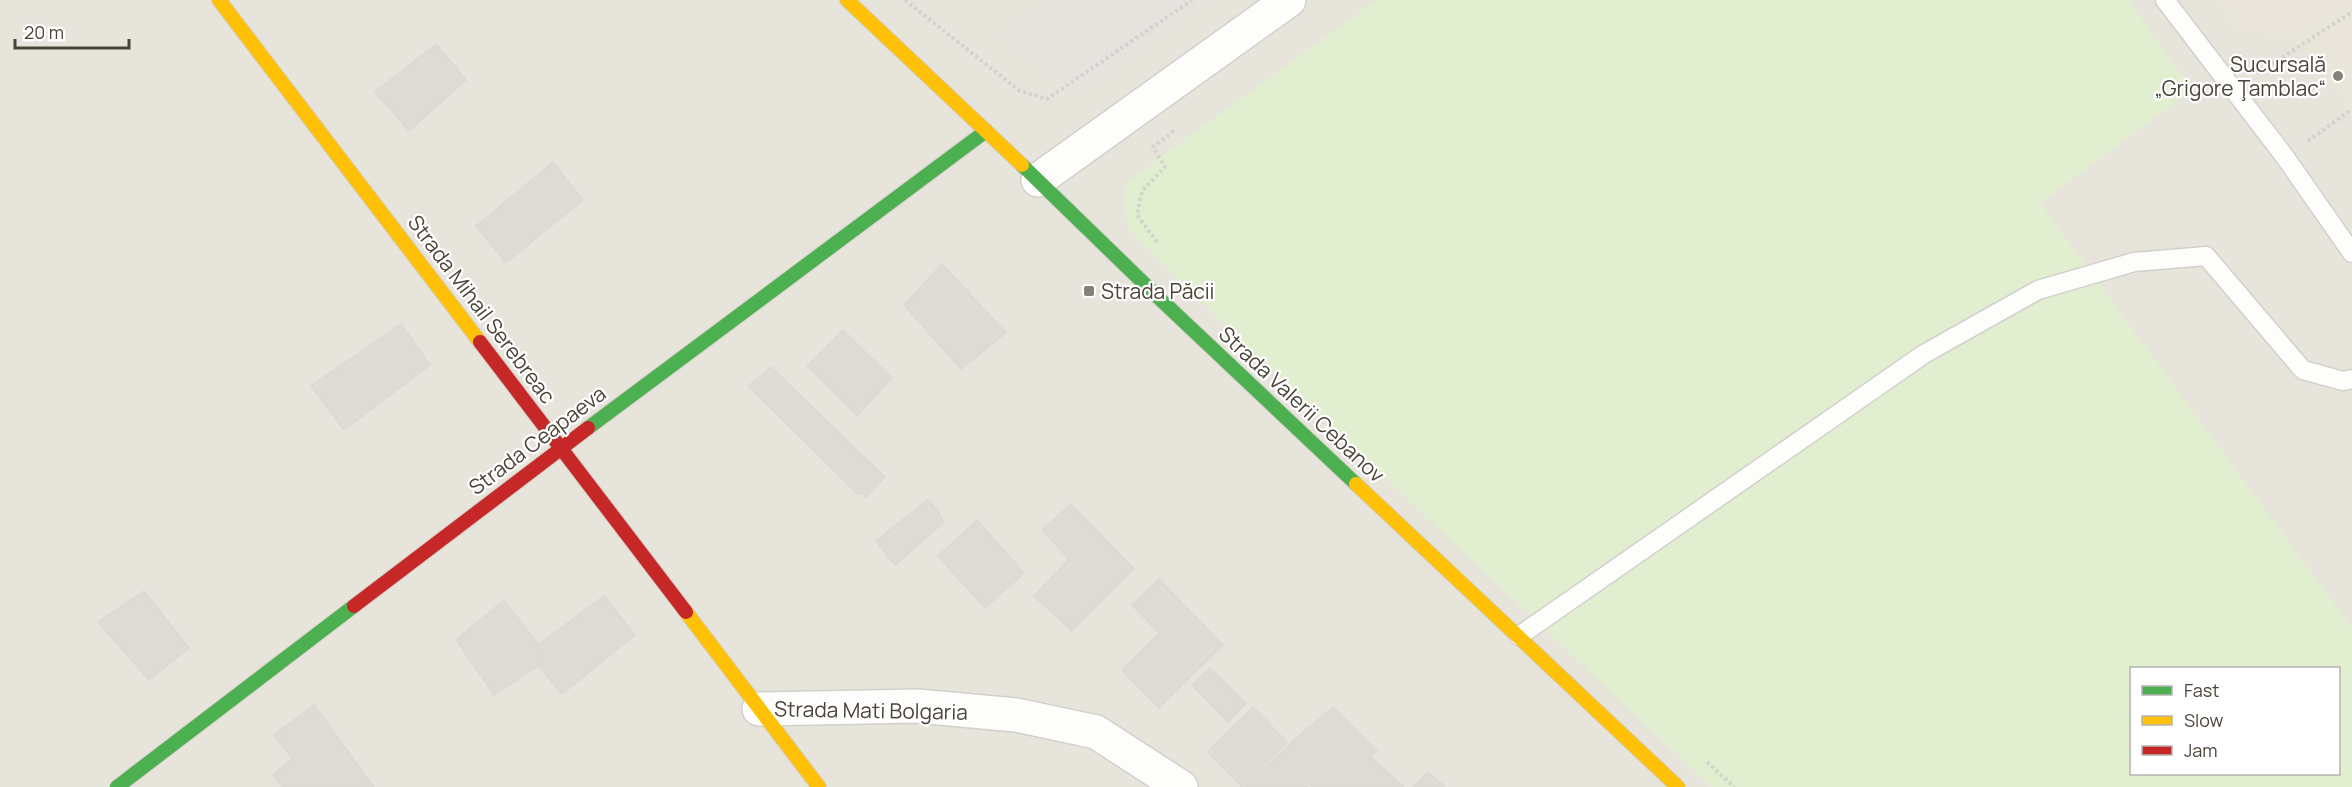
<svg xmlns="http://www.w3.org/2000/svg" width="2352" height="787" font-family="Manrope,sans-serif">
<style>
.residential{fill:#e7e4dc;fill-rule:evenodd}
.education{fill:#eae5da}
.green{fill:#e1eecf;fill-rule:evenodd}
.parking{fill:#e6e3df}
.building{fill:#dedbd6;stroke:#dcd9d4;stroke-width:1.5}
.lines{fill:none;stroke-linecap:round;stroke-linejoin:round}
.lane-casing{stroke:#d2d0cb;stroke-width:21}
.street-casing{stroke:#d2d0cb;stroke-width:36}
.fast-casing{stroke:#d3cfc5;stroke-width:16}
.slow-casing{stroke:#d3cfc5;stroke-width:16}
.jam-casing{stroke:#d3cfc5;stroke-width:16}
.path{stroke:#d3d2cc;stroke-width:4;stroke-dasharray:3 3;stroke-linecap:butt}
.lane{stroke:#fdfdfc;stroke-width:18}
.street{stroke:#fdfdfc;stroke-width:33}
.fast{stroke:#4caf50;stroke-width:14}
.slow{stroke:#ffc107;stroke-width:14}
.jam{stroke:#c62828;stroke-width:14}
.poi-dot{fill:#868178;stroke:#fff;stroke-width:2}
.labels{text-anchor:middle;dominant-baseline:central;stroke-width:4.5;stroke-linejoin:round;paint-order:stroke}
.poi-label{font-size:21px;fill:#4b4439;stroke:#fff;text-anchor:end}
.street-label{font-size:21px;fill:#4b4439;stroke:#fff}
</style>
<rect width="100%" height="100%" fill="#f4f2ee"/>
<path class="residential" d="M0,0H2352V787H0ZM2132,668H2338V774H2132Z"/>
<polygon class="education" points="2213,0 2352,0 2352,113 2295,39 2236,31"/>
<path class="green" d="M1376,0H2128L2192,90L2040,203L2352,628V787H1711L1243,343L1129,230L1123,202L1128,181ZM2132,668H2338V774H2132Z"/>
<polygon class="parking" points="1052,0 1204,0 1075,94 1004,34"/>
<g class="building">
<polygon points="436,44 466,80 409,131 375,92"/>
<polygon points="553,162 583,200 506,263 476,226"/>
<polygon points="942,264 1006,333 961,369 904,305"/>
<polygon points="401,324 430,365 344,430 311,386"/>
<polygon points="843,330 892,378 857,416 807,366"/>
<polygon points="771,367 885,477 865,498 862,492 858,494 748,386"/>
<polygon points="927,500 937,509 944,522 895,565 876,541"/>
<polygon points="1071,504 1134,569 1072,631 1034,596 1069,559 1042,530"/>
<polygon points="977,520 1024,573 985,608 938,556"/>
<polygon points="1159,579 1223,645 1159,708 1122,670 1159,633 1132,605"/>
<polygon points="144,591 189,648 149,680 98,622"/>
<polygon points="604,596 635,635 562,694 527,653"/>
<polygon points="504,600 539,645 538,666 494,695 456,640"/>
<polygon points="1210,668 1246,703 1228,722 1192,685"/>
<polygon points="314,705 374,787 282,787 273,775 292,758 274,735"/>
<polygon points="1253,707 1287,742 1242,787 1207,752"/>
<polygon points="1333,707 1377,751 1371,757 1404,787 1313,787 1310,784 1306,787 1245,787 1294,740"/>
<polygon points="1428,772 1445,787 1413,787"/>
</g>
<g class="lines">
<defs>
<g id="lane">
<polyline points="2165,0 2285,157 2352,253"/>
<polyline points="1519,636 1924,354 2038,290 2134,262 2206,256 2303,370 2343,381 2352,379"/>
</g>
<g id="street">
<polyline points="1038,180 1289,0"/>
<polyline points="759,709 918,706 1016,715 1096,732 1181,787"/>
</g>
<g id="fast">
<polyline points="1022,165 1160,299 1356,484"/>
<polyline points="588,428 986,131"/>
<polyline points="117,787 354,606"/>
</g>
<g id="slow">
<polyline points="219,0 480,342"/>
<polyline points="847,0 1022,165"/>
<polyline points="1356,484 1678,787"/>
<polyline points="686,612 819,787"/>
</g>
<g id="jam">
<polyline points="480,342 686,612"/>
<polyline points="354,606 588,428"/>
</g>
</defs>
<use href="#lane" class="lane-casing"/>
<use href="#street" class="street-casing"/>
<use href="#fast" class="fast-casing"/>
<use href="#slow" class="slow-casing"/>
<use href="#jam" class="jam-casing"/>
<g class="path">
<polyline points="905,0 1020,91 1047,99 1192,0"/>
<polyline points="2257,74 2352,12"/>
<polyline points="2308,141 2352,109"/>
<polyline points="1157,242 1137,215 1142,191 1165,167 1153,147 1175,130"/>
<polyline points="1707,762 1734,787"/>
</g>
<use href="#lane" class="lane"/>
<use href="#street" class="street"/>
<use href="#fast" class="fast"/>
<use href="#slow" class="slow"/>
<use href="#jam" class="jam"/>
</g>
<g class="poi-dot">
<circle cx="2338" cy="76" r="6"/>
<rect x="1083" y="285" width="12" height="12" rx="3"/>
</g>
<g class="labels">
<g class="poi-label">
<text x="2326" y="64">Sucursală<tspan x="2326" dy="24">„Grigore Ţamblac“</tspan></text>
<text x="1101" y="291" text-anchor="start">Strada Păcii</text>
</g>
<g class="street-label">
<text transform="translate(482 309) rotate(53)">Strada Mihail Serebreac</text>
<text transform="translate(1302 404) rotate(43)">Strada Valerii Cebanov</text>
<text transform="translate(537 440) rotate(-37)">Strada Ceapaeva</text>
<text transform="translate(871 710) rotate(1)">Strada Mati Bolgaria</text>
</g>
</g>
<rect x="2130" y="667" width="210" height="108" fill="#ffffff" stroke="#b7b4b0" stroke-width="1.5"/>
<rect x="2142" y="686" width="30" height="9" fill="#4caf50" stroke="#b7b4b0" stroke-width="1.5"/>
<text x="2184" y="697" font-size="18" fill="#4b4439">Fast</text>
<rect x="2142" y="716" width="30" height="9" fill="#ffc107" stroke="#b7b4b0" stroke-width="1.5"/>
<text x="2184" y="727" font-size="18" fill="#4b4439">Slow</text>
<rect x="2142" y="746" width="30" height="9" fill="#c62828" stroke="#b7b4b0" stroke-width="1.5"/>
<text x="2184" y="757" font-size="18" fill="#4b4439">Jam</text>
<path d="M15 39v9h114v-9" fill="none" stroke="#4b4439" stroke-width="3"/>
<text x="24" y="39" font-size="18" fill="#4b4439" stroke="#ffffff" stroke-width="4.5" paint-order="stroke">20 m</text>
</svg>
